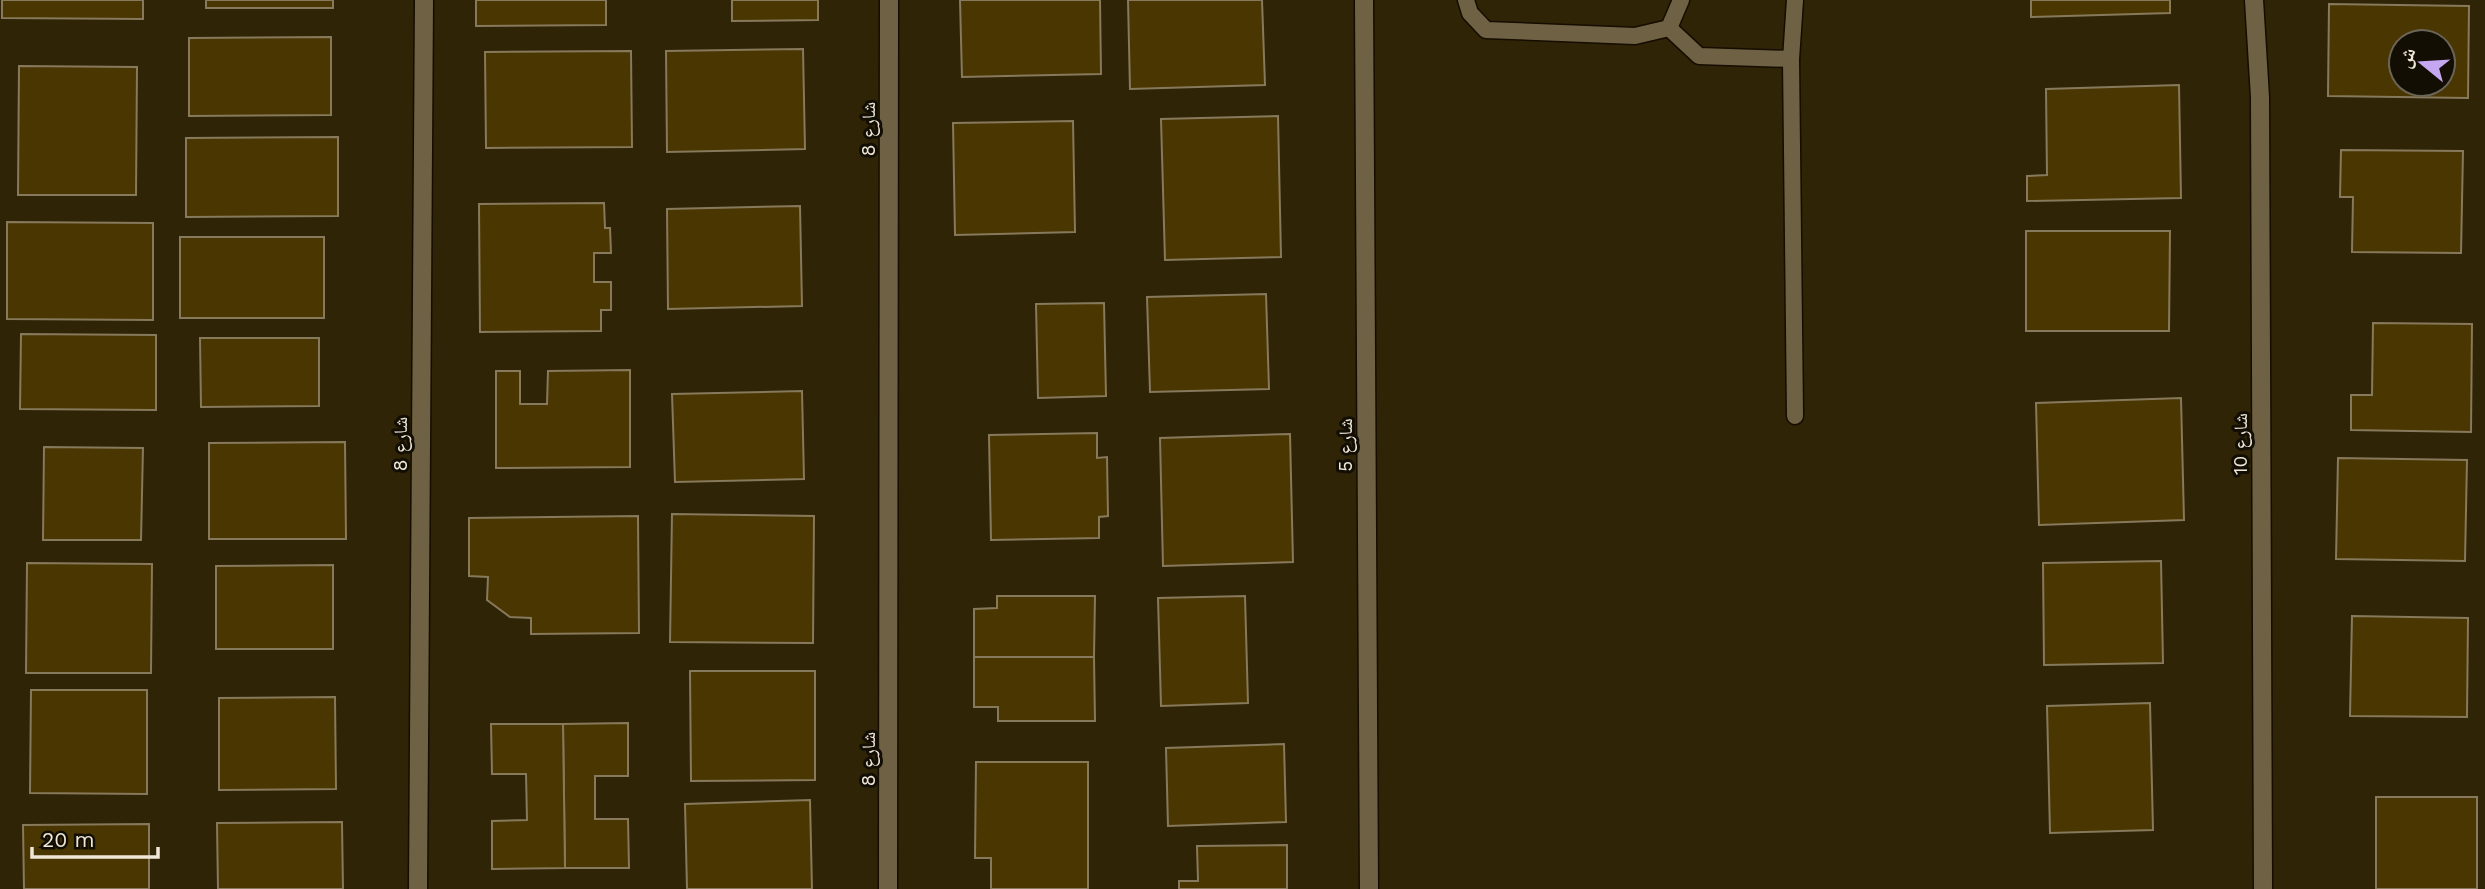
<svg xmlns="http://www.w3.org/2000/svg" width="2485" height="889" font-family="'Work Sans','Noto Naskh Arabic',sans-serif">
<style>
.building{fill:#4a3600;stroke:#87795b;stroke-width:2;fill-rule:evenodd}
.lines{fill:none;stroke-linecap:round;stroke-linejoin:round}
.service-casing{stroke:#160d00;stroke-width:19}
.minor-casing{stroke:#160d00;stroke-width:21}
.service{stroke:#6f6244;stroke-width:16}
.minor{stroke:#6f6244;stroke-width:18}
.labels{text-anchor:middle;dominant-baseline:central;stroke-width:6;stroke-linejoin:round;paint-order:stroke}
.street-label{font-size:19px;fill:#efe7d7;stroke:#130e04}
</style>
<rect width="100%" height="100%" fill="#2f2406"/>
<g class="building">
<polygon points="2,0 143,0 143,19 2,18"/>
<rect x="206" y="0" width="127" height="8"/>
<polygon points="476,0 606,0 606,25 476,26"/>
<polygon points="732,0 818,0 818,20 732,21"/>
<polygon points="960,0 1100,0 1101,74 962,77"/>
<polygon points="1128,0 1262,0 1265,85 1130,89"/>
<polygon points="2031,0 2170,0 2170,13 2031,17"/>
<path d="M2329,4L2469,6L2468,98L2328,96ZM2401,42H2443V84H2401Z"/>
<polygon points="331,37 331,115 189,116 189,38"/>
<polygon points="803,49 805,149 667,152 666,51"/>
<polygon points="631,51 632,147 486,148 485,52"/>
<polygon points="19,66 137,67 136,195 18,195"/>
<polygon points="2179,85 2181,198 2027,201 2027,176 2047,175 2046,89"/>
<polygon points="1278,116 1281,257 1165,260 1161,119"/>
<polygon points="1073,121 1075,232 955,235 953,123"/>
<polygon points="338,137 338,216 186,217 186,138"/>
<polygon points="2341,150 2463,151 2461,253 2352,252 2353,197 2340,197"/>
<polygon points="604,203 605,228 610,228 611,253 594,253 594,282 611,282 611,310 601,310 601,331 480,332 479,204"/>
<polygon points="800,206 802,306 668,309 667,209"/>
<polygon points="7,222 153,223 153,320 7,319"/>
<polygon points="2026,231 2170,231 2169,331 2026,331"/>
<rect x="180" y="237" width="144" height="81"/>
<polygon points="1266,294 1269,389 1150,392 1147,297"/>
<polygon points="1104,303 1106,396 1038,398 1036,304"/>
<polygon points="2373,323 2472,324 2471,432 2351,430 2351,395 2372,395"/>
<polygon points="21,334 156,335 156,410 20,409"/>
<polygon points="200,338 319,338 319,406 201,407"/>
<polygon points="630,370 630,467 496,468 496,371 520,371 520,404 547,404 548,371"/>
<polygon points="802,391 804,479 675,482 672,394"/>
<polygon points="2181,398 2184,520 2039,525 2036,403"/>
<polygon points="1097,433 1097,458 1107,457 1108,516 1099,517 1099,538 991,540 989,435"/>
<polygon points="1290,434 1293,562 1163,566 1160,438"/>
<polygon points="345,442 346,539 209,539 209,443"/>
<polygon points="44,447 143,448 141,540 43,540"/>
<polygon points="2338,458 2467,460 2465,561 2336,559"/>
<polygon points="672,514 814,516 813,643 670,642"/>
<polygon points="638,516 639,633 531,634 531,618 510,617 487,600 488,577 469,576 469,518"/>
<polygon points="2161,561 2163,663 2044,665 2043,563"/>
<polygon points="27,563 152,564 151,673 26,673"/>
<polygon points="333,565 333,649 216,649 216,566"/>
<polygon points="997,596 1095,596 1094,657 974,657 974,609 997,608"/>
<polygon points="1245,596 1248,703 1161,706 1158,598"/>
<polygon points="2352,616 2468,618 2467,717 2350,716"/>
<polygon points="974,657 1094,657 1095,721 998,721 998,707 974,707"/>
<polygon points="690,671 815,671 815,780 691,781"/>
<polygon points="31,690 147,690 147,794 30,793"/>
<polygon points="335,697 336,789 219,790 219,698"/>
<polygon points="2150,703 2153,830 2050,833 2047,706"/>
<polygon points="628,723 628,776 595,776 595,819 628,819 629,868 565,868 563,724"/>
<polygon points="491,724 563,724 565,868 492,869 492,821 527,820 526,774 492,774"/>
<polygon points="1284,744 1286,822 1168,826 1166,748"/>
<polygon points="976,762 1088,762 1088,889 991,889 991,858 975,858"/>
<rect x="2376" y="797" width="101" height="92"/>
<polygon points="810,800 812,889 687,889 685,804"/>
<polygon points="342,822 343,889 218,889 217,823"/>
<polygon points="149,824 149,889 24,889 23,825"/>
<polygon points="1287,845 1287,889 1179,889 1179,881 1198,881 1197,846"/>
</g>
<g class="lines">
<defs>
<g id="service">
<polyline points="1466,0 1470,13 1486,30 1635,36 1669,28 1681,0"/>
<polyline points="1795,0 1791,59 1795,416"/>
<polyline points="1669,28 1699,56 1791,59"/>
</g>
<g id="minor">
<polyline points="1364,0 1369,889"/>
<polyline points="2254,0 2260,97 2263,889"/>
<polyline points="418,889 424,0"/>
<polyline points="888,889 889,0"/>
</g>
</defs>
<use href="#service" class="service-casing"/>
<use href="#minor" class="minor-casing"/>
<use href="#service" class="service"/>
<use href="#minor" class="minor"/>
</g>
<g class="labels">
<g class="street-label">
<text transform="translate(868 129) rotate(-90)">شارع 8</text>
<text transform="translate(400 444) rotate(-90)">شارع 8</text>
<text transform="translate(2240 444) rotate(-90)">شارع 10</text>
<text transform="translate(1345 445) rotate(-90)">شارع 5</text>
<text transform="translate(868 759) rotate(-90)">شارع 8</text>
</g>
</g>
<g transform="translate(2422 63) rotate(288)"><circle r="33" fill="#130e04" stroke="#6b6558" stroke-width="2"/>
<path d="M0-5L12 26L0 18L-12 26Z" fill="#c5a6f0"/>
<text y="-10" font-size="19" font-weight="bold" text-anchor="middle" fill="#efe7d7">ش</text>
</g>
<path d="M32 847v10h126v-10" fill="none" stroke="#efe7d7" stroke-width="3.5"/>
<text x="42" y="847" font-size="21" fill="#efe7d7" stroke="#130e04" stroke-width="5" paint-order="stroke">20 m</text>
</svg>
